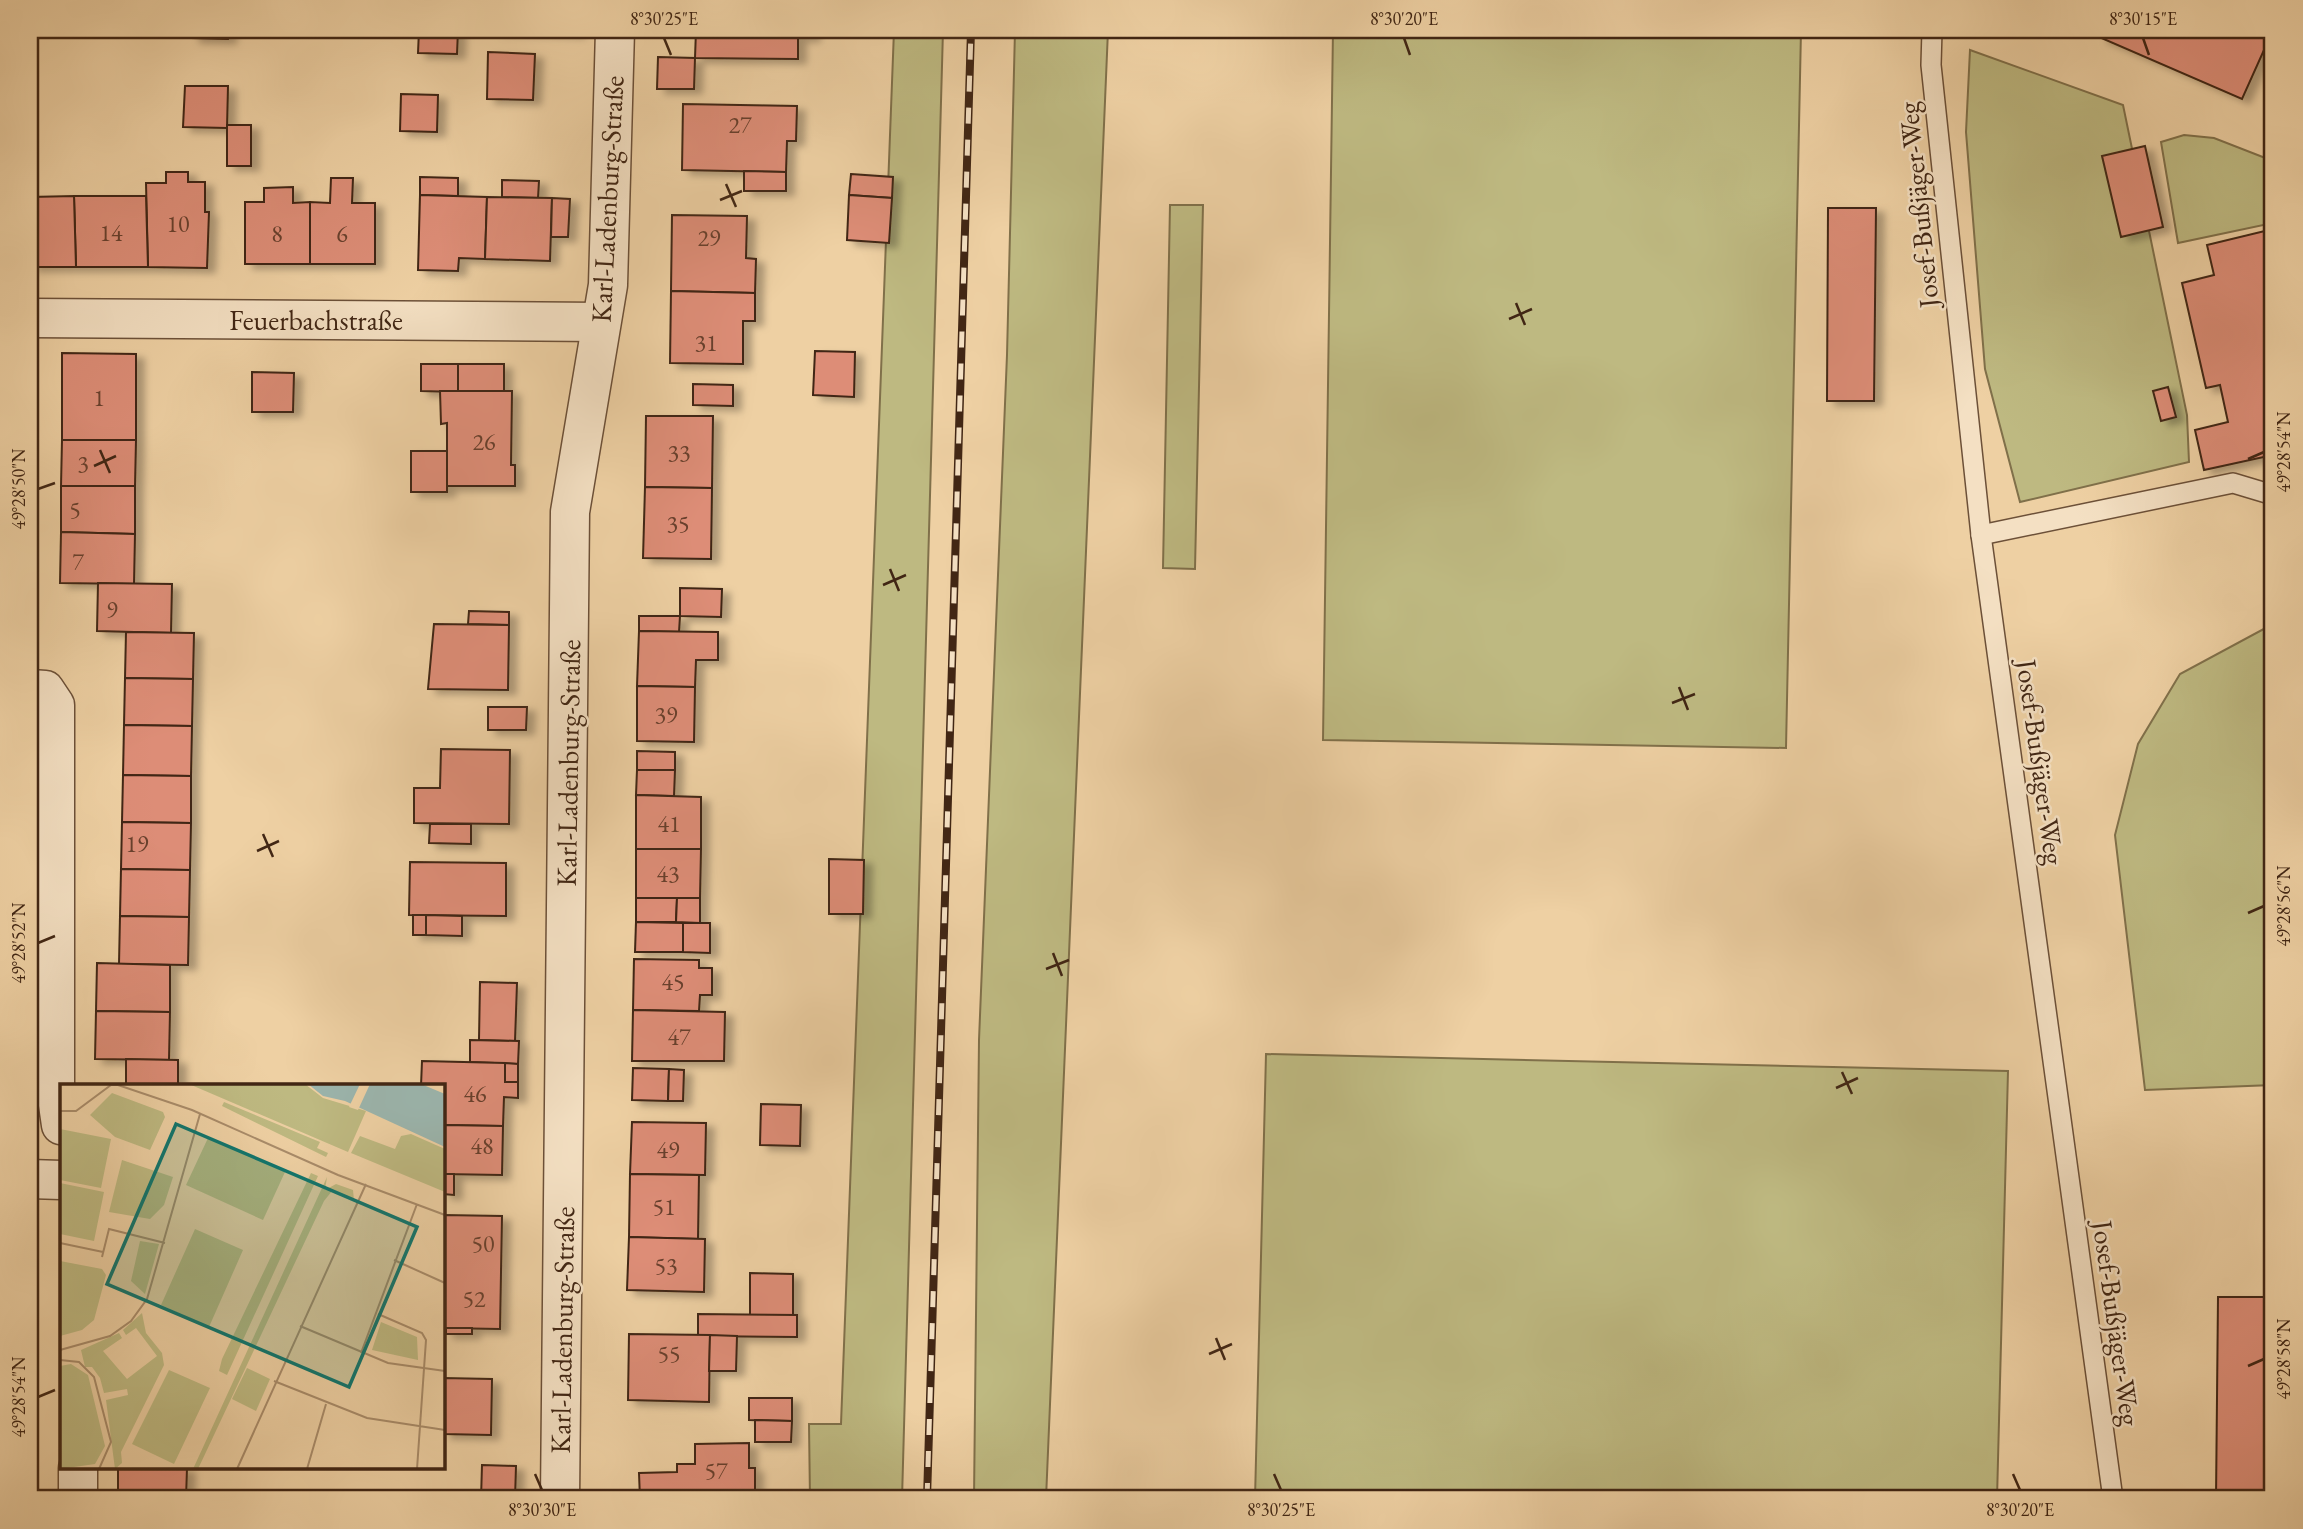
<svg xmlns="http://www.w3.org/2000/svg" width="2303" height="1529" font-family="'EB Garamond',serif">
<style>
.green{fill:#beb981;stroke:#80704a;stroke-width:2}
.building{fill:#dd8d77;stroke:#412614;stroke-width:2;filter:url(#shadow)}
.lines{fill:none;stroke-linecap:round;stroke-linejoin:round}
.service-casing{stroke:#6c5038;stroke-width:22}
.minor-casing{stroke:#6c5038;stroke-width:41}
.service{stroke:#f4e0c3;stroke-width:19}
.minor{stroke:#f4e0c3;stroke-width:38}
.rail-casing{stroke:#412614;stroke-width:8}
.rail{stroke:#f4e0c3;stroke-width:5;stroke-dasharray:16;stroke-linecap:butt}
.ticks{fill:none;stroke:#412614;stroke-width:2.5}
.labels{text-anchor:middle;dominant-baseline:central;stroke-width:5;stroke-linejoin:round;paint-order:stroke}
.number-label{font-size:24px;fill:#68402d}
.street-label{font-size:28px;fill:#412614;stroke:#f4e0c3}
.inset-road{fill:none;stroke:#a98c6a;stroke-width:2}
.view{fill:#0f766e;fill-opacity:0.15;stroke:#0f766e;stroke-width:3.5}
.inset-edge{fill:none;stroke:#412614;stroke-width:3.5}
.neatline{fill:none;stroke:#412614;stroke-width:2.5}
.ticks-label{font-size:18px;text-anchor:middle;fill:#412614}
</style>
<defs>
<filter id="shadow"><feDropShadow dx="8" dy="4.5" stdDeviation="3.5" flood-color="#0004"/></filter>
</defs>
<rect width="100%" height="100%" fill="#eed0a3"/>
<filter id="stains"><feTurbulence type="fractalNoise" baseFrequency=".00286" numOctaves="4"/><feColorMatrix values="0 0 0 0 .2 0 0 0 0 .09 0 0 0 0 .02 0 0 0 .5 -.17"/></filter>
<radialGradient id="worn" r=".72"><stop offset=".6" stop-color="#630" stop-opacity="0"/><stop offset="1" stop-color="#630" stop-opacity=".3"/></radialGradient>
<g class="green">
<polygon points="894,30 943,30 902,1499 810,1499 809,1424 841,1424"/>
<polygon points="1015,30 1108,30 1046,1499 974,1499 979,1040 1007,355"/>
<polygon points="1333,30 1801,30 1786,748 1323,740"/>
<polygon points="1970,50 2123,105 2187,415 2189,462 2020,502 1985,369 1966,132"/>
<polygon points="2184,135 2214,138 2273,161 2273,223 2178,243 2161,142"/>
<polygon points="1170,205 1203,205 1195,569 1163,568"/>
<polygon points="2273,624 2273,1085 2145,1090 2115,835 2138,744 2180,674"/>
<polygon points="1266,1054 2008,1071 1997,1499 1255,1499"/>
</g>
<g class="building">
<polygon points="192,30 229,30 228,39 192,38"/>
<polygon points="419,30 458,30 457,54 418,53"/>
<polygon points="494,30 577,30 577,33"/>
<polygon points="696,30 812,30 812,37 798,37 798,59 695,58"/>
<polygon points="2102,30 2273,30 2242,99 2099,37"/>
<polygon points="488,52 535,54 533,100 487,99"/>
<polygon points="658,57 695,58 694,89 657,89"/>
<polygon points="185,86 228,86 227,128 183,127"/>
<polygon points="401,94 438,95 437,132 400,131"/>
<polygon points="683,104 797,106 796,141 787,141 786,172 682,170"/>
<rect x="227" y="125" width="24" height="41"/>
<polygon points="2145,146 2163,227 2121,237 2102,156"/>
<polygon points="744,171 786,172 786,191 744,191"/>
<polygon points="166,172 188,172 188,182 205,182 205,212 209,212 207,268 148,267 146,183 166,183"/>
<polygon points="851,174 893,177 892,198 849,195"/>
<polygon points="420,177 458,178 458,196 420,195"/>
<polygon points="331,178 353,178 352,203 375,203 375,264 310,264 310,202 330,203"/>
<polygon points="502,180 539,181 538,198 502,197"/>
<polygon points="293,187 293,203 310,202 310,264 245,264 245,202 264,202 264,188"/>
<polygon points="420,195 487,197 485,259 459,258 458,271 418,270"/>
<polygon points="849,195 892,198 889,243 847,240"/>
<polygon points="74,196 146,196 148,267 76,267"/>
<polygon points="74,196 76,267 30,267 30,197"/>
<polygon points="487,197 552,198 550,261 485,259"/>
<polygon points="552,198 570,199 568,237 551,237"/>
<polygon points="1828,208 1876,208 1874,401 1827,401"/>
<polygon points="672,215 747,216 746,258 756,259 755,293 671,291"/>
<polygon points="2273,229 2273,455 2204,470 2195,430 2228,422 2220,385 2206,388 2182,283 2214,275 2207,245"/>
<polygon points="671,291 755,293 755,321 743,321 743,364 670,363"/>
<polygon points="815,351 855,352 854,397 813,395"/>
<polygon points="62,353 136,354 136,440 62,440"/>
<polygon points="421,364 458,364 458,392 421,391"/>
<polygon points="458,364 504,364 504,391 458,392"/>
<polygon points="252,372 294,373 293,412 252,412"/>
<polygon points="693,384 733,385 733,406 693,405"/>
<polygon points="2168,387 2176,417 2161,421 2153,391"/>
<polygon points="440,391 512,391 511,465 515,465 515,486 447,486 447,423 441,424"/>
<polygon points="646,416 713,416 712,488 645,487"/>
<polygon points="62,440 136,440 135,486 61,486"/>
<rect x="411" y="451" width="36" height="41"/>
<polygon points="61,486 135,486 135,534 61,532"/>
<polygon points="645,487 712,488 711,559 643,558"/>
<polygon points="61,532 135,534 134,584 60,583"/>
<polygon points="98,583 172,584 171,633 97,631"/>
<polygon points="680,588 722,589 721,617 680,616"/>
<polygon points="469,611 509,612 509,625 468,624"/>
<polygon points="639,616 680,616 679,632 639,631"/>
<polygon points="434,624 509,625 508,690 428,689"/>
<polygon points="639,631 718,632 718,660 696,660 695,687 637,686"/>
<polygon points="126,632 194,633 193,679 125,678"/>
<polygon points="125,678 193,679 192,726 124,725"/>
<polygon points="637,686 695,687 694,742 637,741"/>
<polygon points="488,707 527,707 526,730 488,730"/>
<polygon points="124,725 192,726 191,776 123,775"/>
<polygon points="441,749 510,750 509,824 414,823 414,788 440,788"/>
<polygon points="637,751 675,752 675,770 637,770"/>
<polygon points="637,770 675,770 674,796 636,795"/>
<polygon points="123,775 191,776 191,823 122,822"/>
<polygon points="636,795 701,797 701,849 636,849"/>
<polygon points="122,822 191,823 190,870 121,869"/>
<polygon points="430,824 471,824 471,844 429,843"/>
<polygon points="636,849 701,849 700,898 636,898"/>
<polygon points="829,859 864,860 863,914 829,914"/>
<polygon points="410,862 506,863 506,916 409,915"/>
<polygon points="121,869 190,870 189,917 120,916"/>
<polygon points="636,898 677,898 676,922 636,922"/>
<polygon points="677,898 700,898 700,923 676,922"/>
<rect x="413" y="915" width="13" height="20"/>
<polygon points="426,915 462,916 462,936 426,935"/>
<polygon points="120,916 189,917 188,965 119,964"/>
<polygon points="636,922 683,923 683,952 635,952"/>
<polygon points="683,923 710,923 710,953 683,952"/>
<polygon points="634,959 699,960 699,968 712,968 712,995 700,995 699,1011 633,1010"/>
<polygon points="97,963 170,965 170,1012 96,1011"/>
<polygon points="480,982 517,983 515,1041 479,1040"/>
<polygon points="633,1010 725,1012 724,1061 632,1061"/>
<polygon points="96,1011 170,1012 169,1060 95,1059"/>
<polygon points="470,1040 519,1041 518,1064 470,1062"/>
<polygon points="126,1059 178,1060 178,1086 126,1086"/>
<polygon points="422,1061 505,1063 505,1082 518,1082 518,1098 504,1097 503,1126 443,1125 443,1086 421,1086"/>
<polygon points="505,1063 518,1064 518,1082 505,1082"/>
<polygon points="633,1068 669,1069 668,1101 632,1100"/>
<polygon points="669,1069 684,1070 683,1101 668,1101"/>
<polygon points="761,1104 801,1105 800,1146 760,1145"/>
<polygon points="632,1122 706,1123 705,1175 630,1174"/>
<polygon points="443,1125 503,1126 502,1175 443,1174"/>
<polygon points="443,1174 454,1174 454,1195 443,1194"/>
<polygon points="630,1174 699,1175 698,1239 629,1237"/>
<polygon points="443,1215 502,1216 500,1329 443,1328"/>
<polygon points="629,1237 705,1239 704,1292 627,1290"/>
<polygon points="750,1273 793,1274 793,1315 750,1315"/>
<polygon points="2218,1297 2273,1297 2273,1499 2216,1499"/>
<polygon points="698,1314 797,1315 797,1337 698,1336"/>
<rect x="446" y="1328" width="26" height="6"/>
<polygon points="629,1334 710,1335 709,1402 628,1400"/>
<polygon points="710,1335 737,1336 736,1371 709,1371"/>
<polygon points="443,1378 492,1379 491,1435 443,1434"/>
<polygon points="749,1398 792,1398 792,1421 749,1420"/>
<polygon points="755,1420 792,1421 791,1442 755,1442"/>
<polygon points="749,1443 749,1468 755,1468 755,1499 640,1499 639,1473 677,1472 677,1464 695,1464 695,1444"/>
<polygon points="482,1465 516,1466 515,1499 481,1499"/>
<polygon points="118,1468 187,1468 186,1499 118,1499"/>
</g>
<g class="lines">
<defs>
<g id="service">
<polyline points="1932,30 1931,65 1981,535 2113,1499"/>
<polyline points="1981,535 2233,483 2273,495"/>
</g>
<g id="minor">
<polyline points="30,318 601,322"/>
<polyline points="30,689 45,690 55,705 55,1084 61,1125"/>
<polyline points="30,1179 61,1180"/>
<polyline points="78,1468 78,1499"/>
<polyline points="560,1499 570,512 608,285 615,30"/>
</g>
</defs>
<use href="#service" class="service-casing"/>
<use href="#minor" class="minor-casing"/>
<use href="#service" class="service"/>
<use href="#minor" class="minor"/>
<defs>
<polyline id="rail" points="927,1499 971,30"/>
</defs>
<use href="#rail" class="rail-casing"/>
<use href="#rail" class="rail"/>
</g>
<path class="ticks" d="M664,38L671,55M1404,38L1410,55M2143,38L2149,55M726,184L736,207M720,200L742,191M1516,303L1525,325M1509,319L1532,309M100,450L110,473M2248,459L2264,452M94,466L116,456M38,489L55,483M890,569L899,591M883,585L906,575M1679,687L1688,710M1672,703L1695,694M263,834L273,857M257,851L279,841M2248,913L2264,906M38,943L55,936M1053,953L1062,976M1046,969L1069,960M1842,1072L1852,1094M1836,1088L1858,1078M1216,1338L1225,1360M1209,1354L1232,1344M2248,1366L2264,1359M38,1397L55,1390M535,1474L542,1490M1274,1474L1281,1490M2013,1474L2020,1490"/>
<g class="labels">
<g class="number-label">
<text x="740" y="124">27</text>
<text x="178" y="223">10</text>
<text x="111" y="232">14</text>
<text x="277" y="233">8</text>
<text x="342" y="233">6</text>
<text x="709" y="237">29</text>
<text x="706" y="342">31</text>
<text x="99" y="397">1</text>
<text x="484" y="441">26</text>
<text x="679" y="452">33</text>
<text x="83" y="463">3</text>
<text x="75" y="509">5</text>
<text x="678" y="523">35</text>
<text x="78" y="561">7</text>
<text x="112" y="609">9</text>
<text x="666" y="714">39</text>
<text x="669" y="823">41</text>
<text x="137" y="843">19</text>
<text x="668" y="873">43</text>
<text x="673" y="981">45</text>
<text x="679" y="1036">47</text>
<text x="475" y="1093">46</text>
<text x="482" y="1145">48</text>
<text x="668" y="1149">49</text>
<text x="664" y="1206">51</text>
<text x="483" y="1243">50</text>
<text x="666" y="1265">53</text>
<text x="474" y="1298">52</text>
<text x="669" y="1353">55</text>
<text x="716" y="1470">57</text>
</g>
<g class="street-label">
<text transform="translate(607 199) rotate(-87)">Karl-Ladenburg-Straße</text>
<text transform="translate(1918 205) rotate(-96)">Josef-Bußjäger-Weg</text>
<text x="316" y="320">Feuerbachstraße</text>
<text transform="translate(2041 762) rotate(82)">Josef-Bußjäger-Weg</text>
<text transform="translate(568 763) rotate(-89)">Karl-Ladenburg-Straße</text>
<text transform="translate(2117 1323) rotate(82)">Josef-Bußjäger-Weg</text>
<text transform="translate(562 1330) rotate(-89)">Karl-Ladenburg-Straße</text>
</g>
</g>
<g transform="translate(60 1084)">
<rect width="385" height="385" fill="#eed0a3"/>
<path d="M129,0H245L263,14L306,27L288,68ZM52,9L103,28L105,33L90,66L55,53L30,31ZM164,18L260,58L257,64L268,69L266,73L162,22ZM0,45L51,55L41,104L0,96ZM351,50L385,65V108L291,69L300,52L335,65L341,52ZM148,54L225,88L203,136L126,101ZM62,76L113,93L104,121L90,135L49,128ZM251,89L258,92L167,291L159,287L162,275ZM267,93L265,106L276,100L293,106L294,116L272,107L264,117L138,385H133ZM0,99L44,108L34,157L0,150ZM135,145L183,166L149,243L101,221ZM80,157L99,160L85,210L71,197ZM0,177L42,185L46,191L34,236L22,246L0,252ZM82,229L86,249L102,269L104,281L61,368L62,379L55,385L46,316L68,311L67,305L44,309L40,294L32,283H25L21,266L59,249L62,254L43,267L67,295L97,272L76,244L66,251L63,246ZM321,238L357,253L358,276L312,266ZM11,280L28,291L45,362L35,380L0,385V282ZM187,284L210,295L196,327L172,315ZM109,286L150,304L114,380L72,360Z" fill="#beb981"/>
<path d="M248,0H361L385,10V63L285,17L263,12Z" fill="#9bb5ad"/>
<path d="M300,0H310L298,26L289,23Z" fill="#eed0a3"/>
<path class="inset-road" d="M0,27H16L51,1H58L132,26L278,91L385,131M0,159L43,168M42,173L49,145L105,159M334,176L385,199M318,230L362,249L366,256L357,385M240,242L328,279L385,287M0,266L50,252L71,237L87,215L140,30M301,269L357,120M0,276L19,278L34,293L51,358L39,385M214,297L307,334L385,346M177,385L306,100M247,385L266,320"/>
<path class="view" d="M116,40L357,143L289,303L47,200Z"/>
<rect width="385" height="385" class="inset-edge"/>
</g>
<rect width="2303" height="1529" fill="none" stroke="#eed0a3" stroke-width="77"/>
<rect x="38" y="38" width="2226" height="1452" class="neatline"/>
<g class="ticks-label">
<text x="664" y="25">8°30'25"E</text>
<text x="1404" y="25">8°30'20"E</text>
<text x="2143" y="25">8°30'15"E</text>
<text transform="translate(2284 452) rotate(-90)" y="6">49°28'54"N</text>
<text transform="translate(19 489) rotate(-90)" y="6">49°28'50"N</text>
<text transform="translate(2284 906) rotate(-90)" y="6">49°28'56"N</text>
<text transform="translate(19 943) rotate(-90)" y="6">49°28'52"N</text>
<text transform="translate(2284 1359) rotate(-90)" y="6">49°28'58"N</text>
<text transform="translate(19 1397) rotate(-90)" y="6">49°28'54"N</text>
<text x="542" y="1516">8°30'30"E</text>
<text x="1281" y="1516">8°30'25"E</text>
<text x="2020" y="1516">8°30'20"E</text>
</g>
<rect width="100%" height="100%" filter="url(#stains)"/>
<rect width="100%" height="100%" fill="url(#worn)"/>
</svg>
